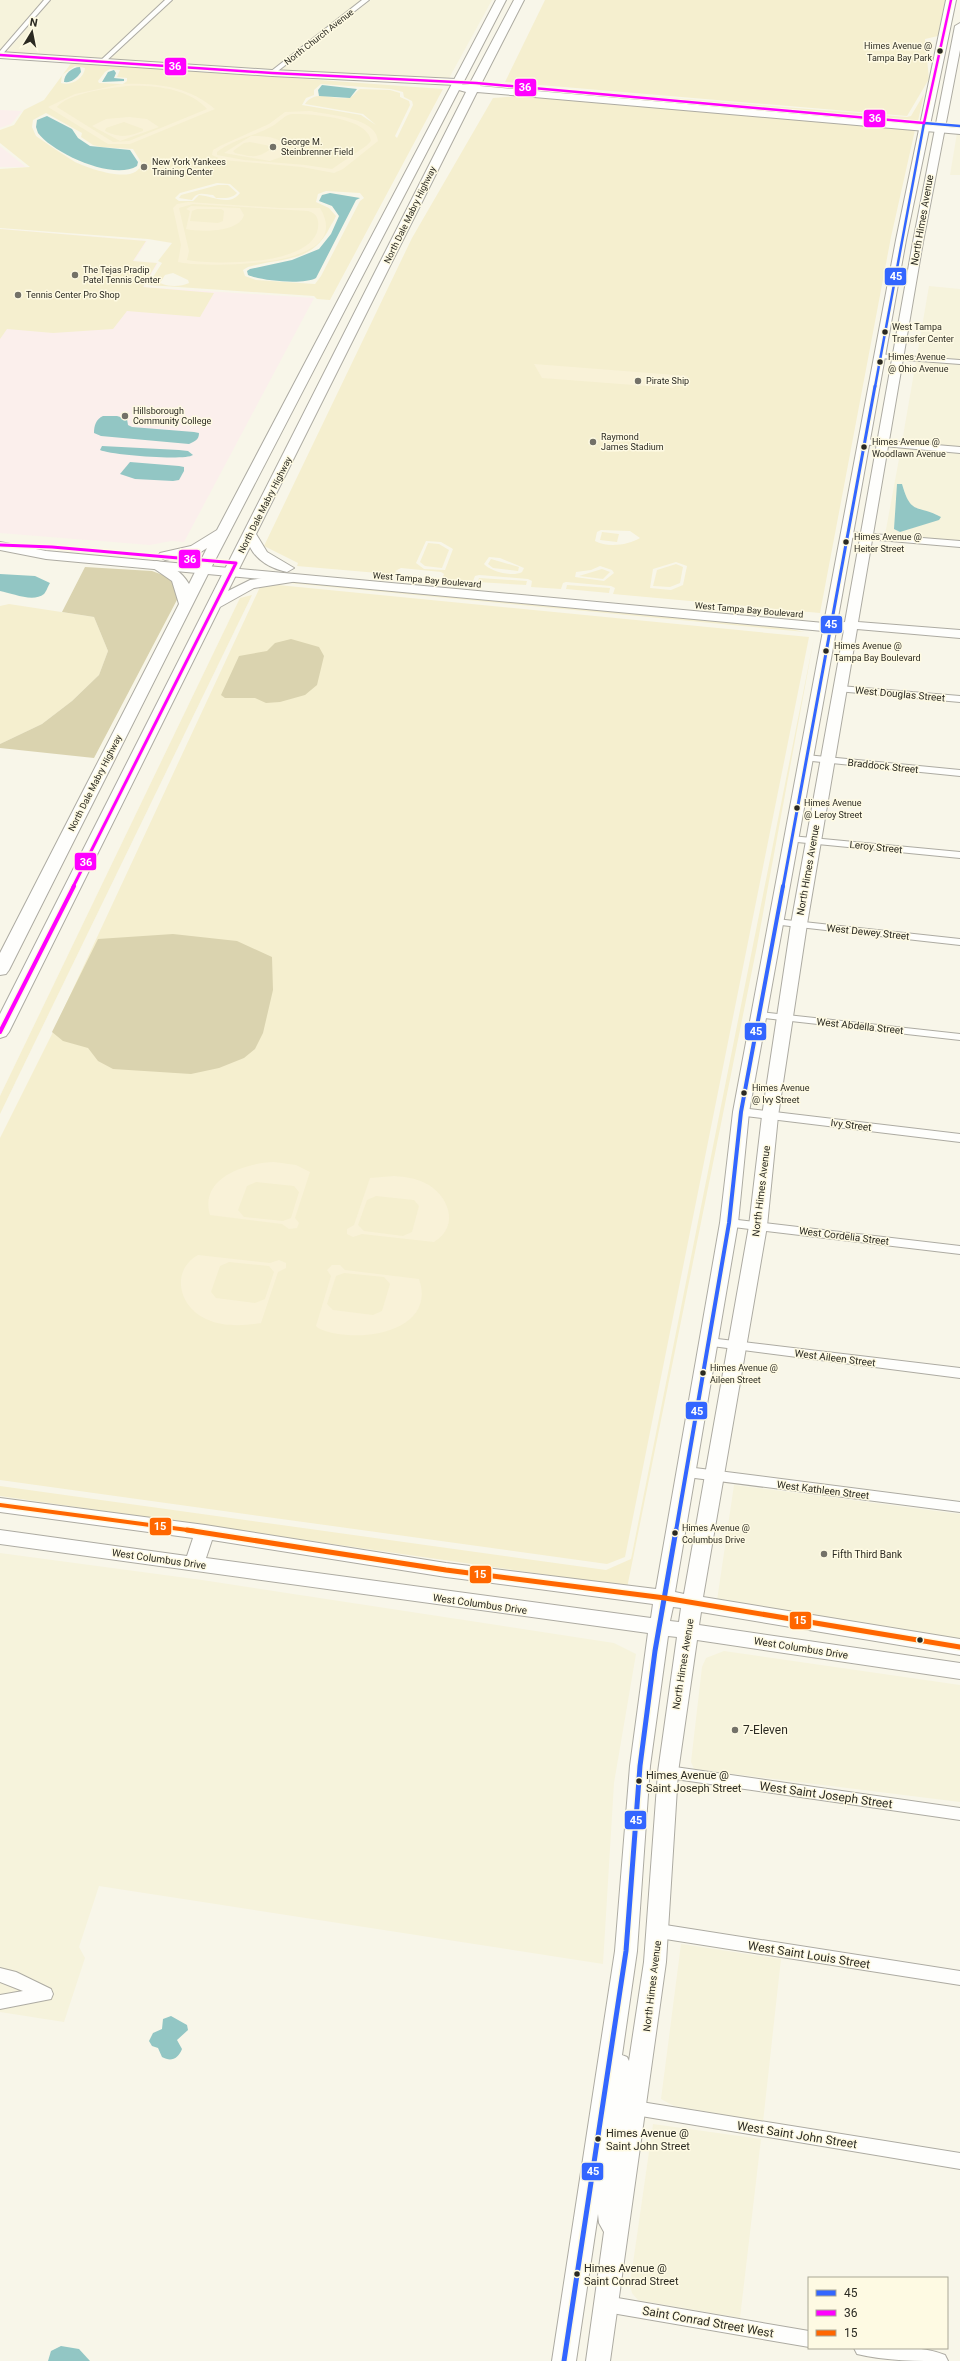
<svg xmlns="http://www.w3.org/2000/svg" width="960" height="2361" font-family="Roboto,sans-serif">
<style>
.built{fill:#f6f3dc;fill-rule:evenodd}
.education{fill:#fbefec}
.green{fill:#f5efcf;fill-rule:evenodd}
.forest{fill:#dad3af}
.sand{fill:#f9f2d8;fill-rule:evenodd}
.water{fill:#92c6c4}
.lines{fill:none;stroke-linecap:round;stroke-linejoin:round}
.street-casing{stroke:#adaba2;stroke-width:2}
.secondary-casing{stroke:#adaba2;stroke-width:2}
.primary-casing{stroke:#adaba2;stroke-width:2}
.street{fill:#fefefc;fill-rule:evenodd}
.secondary{fill:#fefefc;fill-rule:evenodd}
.primary{fill:#fefefc;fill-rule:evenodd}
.bus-1-far3-casing{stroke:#fefae3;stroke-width:4.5}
.bus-1-far2-casing{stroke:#fefae3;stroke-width:5.5}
.bus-1-far1-casing{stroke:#fefae3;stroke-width:7}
.bus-1-casing{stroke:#fefae3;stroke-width:8}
.bus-2-far2-casing{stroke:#fefae3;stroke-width:4.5}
.bus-2-far1-casing{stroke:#fefae3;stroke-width:5.5}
.bus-2-casing{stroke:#fefae3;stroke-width:7}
.bus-3-far1-casing{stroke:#fefae3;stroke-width:7}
.bus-3-casing{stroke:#fefae3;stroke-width:8}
.bus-1-far3{stroke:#36f;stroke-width:2.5}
.bus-1-far2{stroke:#36f;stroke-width:3}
.bus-1-far1{stroke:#36f;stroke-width:4}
.bus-1{stroke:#36f;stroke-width:5}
.bus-2-far2{stroke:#f0f;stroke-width:2.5}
.bus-2-far1{stroke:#f0f;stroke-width:3}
.bus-2{stroke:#f0f;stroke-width:4}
.bus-3-far1{stroke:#f60;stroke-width:4}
.bus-3{stroke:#f60;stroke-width:5}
.bus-dot{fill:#2b2a22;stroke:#fefae3;stroke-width:1.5}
.poi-dot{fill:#737168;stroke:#fefae3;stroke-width:1.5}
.labels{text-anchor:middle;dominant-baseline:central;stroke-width:3;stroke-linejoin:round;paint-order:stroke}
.far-street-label{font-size:9px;fill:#2b2a22;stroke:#fefae3}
.bus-label{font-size:9px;fill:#2b2a22;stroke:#fefae3;text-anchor:start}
.far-poi-label{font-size:9px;fill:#2b2a22;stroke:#fefae3;text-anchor:start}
.street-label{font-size:10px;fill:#2b2a22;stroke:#fefae3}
.poi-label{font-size:10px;fill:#2b2a22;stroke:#fefae3;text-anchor:start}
.near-bus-label{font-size:11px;fill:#2b2a22;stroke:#fefae3;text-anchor:start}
.near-poi-label{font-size:12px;fill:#2b2a22;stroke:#fefae3;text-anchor:start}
.near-street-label{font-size:12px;fill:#2b2a22;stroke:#fefae3}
.line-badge{stroke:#fefae3;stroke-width:1.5}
.badge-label{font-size:11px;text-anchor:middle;font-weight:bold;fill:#fff}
</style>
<rect width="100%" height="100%" fill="#f8f6e9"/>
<g class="built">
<polygon points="0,0 43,0 0,50"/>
<polygon points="51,0 165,0 100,60 5,54"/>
<polygon points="173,0 362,0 270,71 108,61"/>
<polygon points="371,0 492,0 448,80 278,72"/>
<polygon points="957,133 960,133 960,175 950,175"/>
<polygon points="929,286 960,289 960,360 917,356"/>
<polygon points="916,361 960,364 960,447 902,442"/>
<path d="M901,448L960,453V541L885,535ZM902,484L908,503L916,509L936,514L939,519L900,532L894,529Z"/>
<polygon points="734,1485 960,1514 960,1651 715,1614"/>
<polygon points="0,1553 202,1580 614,1643 636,1654 614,1783 603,1964 99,1886 79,1947 85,1958 64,2022 0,2012"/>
<polygon points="724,1651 960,1685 960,1802 694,1769 691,1762 702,1667 706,1658"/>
<polygon points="681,1944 781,1959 763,2122 674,2106 661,2099"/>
<polygon points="653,2124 761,2139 740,2318 638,2300 632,2293 630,2284"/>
</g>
<g class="education">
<polygon points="0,110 22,111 11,124 0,128"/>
<polygon points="0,146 26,167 0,167"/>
<polygon points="0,229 147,241 134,261 158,263 144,287 314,298 184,542 171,541 150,545 0,533"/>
</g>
<g class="green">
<polygon points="545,0 945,0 938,36 925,39 929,79 907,116 505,82"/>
<path d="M72,62L443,89L330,300L317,299L314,296L148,285L162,263L158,261L172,243L148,239L0,228V169L30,167L0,143V130L14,125L24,110L44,100ZM75,66L85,68C84,79 71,86 61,83L62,75ZM110,69L120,70L117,77L127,78V81L123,84L99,83L98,81L105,72ZM321,84L391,89L403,92L404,97L412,101L413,105L397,138L395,136L410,105L409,101L400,97V93L390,90L360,89C355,92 354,97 348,98C333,100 315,89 305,104L363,114L376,125L361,115L302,105L306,98L314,95V90ZM46,113L82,133L81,137L93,145L101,147L133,149L141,162C140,187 87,168 75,162C62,154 49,145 36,136L32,127L33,120ZM217,183L230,184L240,193C230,207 212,196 199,195L193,201H179L175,198L180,193ZM326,191L360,193L364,198L360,201L321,276L315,284L256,280L245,276L243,270L248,267C282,257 312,264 330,227C332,223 334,221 336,216L329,208L316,202L318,194ZM173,273L188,280L189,283C181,287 168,287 160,283L165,275Z"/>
<polygon points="501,84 907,117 911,116 924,94 918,121"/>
<path d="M522,96L915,130L891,237L820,613L613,594L615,588L611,586L566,582L563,583L561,589L531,587L532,581L528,579L479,575L475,576L473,581L442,579L444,574L441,572L401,568L395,571L401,575L297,566L298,563L264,546L412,238L493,98ZM601,530L630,531L640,538C629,545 607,548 595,541L597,532ZM426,541L441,542L453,549L445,570L424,569L416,563ZM489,557L500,558L524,568L522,572C513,577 491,572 484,564ZM676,562L687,566L683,585L671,590L650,588L653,569ZM600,566L612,570L614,573L604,581L575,577L576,572L591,570Z"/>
<path d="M218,185H228L237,193C232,199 223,198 216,198L213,195C204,194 197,191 192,200L179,198L181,195Z"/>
<polygon points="0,229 146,241 133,261 157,263 143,287 214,293 200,317 127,311 113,329 53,333 7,329 0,339"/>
<polygon points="602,532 619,534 617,542 600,540"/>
<polygon points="428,543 439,544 449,550 442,568 425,566 420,562"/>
<polygon points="491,559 519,567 518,571 493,568 488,564"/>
<polygon points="676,564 683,567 680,583 670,587 653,586 657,570"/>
<polygon points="602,569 610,572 603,579 579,576"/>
<polygon points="479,578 527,581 526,585 478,582"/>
<polygon points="290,581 776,626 805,632 289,583"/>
<polygon points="278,585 809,637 625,1557 607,1564 0,1480 0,1138 52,1034 260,587"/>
<polygon points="567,585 610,588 609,593 566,589"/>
<polygon points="252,595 0,1114 0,1096 240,598"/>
<polygon points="9,604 94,617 108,651 99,675 72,701 42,724 0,744 0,606"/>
<polygon points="814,638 757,946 627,1588 617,1585 0,1496 0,1486 606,1570 631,1559"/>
</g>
<g class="forest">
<polygon points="85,567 152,571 174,579 179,596 94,758 0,748 0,744 42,724 72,701 99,675 108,651 94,617 62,612"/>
<polygon points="291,639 319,647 324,656 317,685 305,695 280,702 266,703 255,698 225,698 221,695 239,656 267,651 275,643"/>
<polygon points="173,934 237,941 272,957 273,990 263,1033 255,1049 244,1058 219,1068 191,1074 113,1069 98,1061 88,1048 63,1041 52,1032 98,939"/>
</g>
<g class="sand">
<path d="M122,84C156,83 188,86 215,109L130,144H108L48,107L75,94ZM127,86C153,85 188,88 207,109L129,141L113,142L57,107C68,93 110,88 127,86Z"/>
<path d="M310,111C328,115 377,117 378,141L343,169L334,173L302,167L223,160L212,155L213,150L220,146L269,124L285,112ZM292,114C311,114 368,117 371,141L366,146L332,169L305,165L244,160L217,155V152C234,139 256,136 274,125C280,121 285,115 292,114Z"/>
<path d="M129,117L147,119L159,127L120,141L92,126L106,119ZM124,122L143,129V131C127,137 120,138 105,131L106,128Z"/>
<path d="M251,136C262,136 284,136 287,150L281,157L270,161L224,153ZM250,142L270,146L272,148C257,159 253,157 235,153L233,151L244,143Z"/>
<path d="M188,202L280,208H320C357,269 213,267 183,263L178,262L181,245L173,208L177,204ZM193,204L308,211C314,213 317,215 318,221C324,267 215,265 187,260L189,251L179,208Z"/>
<path d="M191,206L240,208L244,215C239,233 200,232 186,229L190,211L186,209ZM197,209H221L224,211L223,221L218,223L190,221L192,211Z"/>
<polygon points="534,364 688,376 673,388 542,378"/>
<path d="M274,1162L296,1165L310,1172L295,1218L299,1223L297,1228L289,1229L282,1224L210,1215C199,1178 245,1163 274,1162ZM256,1182L294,1186L299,1192L291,1218L283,1221L244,1217L238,1210L247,1186Z"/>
<path d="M394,1176C405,1177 415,1178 425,1183C448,1194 461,1226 434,1242L362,1234L353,1237L347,1234V1229L354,1225L370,1178ZM376,1196L414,1200L419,1206L412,1232L403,1236L364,1231L358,1225L367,1200Z"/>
<path d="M198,1255L270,1263L279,1260L286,1263V1268L278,1272L261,1323C243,1326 223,1327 206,1319C179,1307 170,1271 198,1255ZM229,1262L269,1266L274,1272L265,1299L255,1303L216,1298L211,1292L220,1266Z"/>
<path d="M332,1265H340L345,1270L419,1279C438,1334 353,1345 318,1328L316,1326L331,1276L327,1270ZM344,1273L384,1277L390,1284L382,1311L373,1315L333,1310L327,1304L336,1276Z"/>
</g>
<g class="water">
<path d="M80,67L81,72C77,78 72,83 64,82C64,74 72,67 80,67Z"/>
<polygon points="114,70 116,73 114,78 124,79 124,81 102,82 108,72"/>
<polygon points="322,85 357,89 350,98 319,96 318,90"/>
<path d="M47,116L72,129L78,138L90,146L130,150L138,162L137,166C113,181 53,153 38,133L36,127L37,120Z"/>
<path d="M330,193L360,198L356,200L316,278C304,285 261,281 248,275L247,271L250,269L292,260L319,249L331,234L339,216L332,206L319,201L322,195Z"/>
<path d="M103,416H117L127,419L128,425L132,427L194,432L199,433C199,440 195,441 189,444L101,436L94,433C94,426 96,419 103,416Z"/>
<path d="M102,446L179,450L188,451L193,455C185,461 111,455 100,450Z"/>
<polygon points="130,462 179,466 184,467 184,471 179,480 173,481 135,479 120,474"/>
<path d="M897,484H902C911,516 917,504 941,517L939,520L900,532L894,529Z"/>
<path d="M0,574L35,576L50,583C48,586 46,592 44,594C33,603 12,593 0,591Z"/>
<path d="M171,2016L187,2025L188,2030L177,2040L182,2049C178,2059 171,2062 162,2057L158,2048L152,2046L149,2041L153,2033L162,2029L163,2019Z"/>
<polygon points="61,2346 79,2349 90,2361 48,2361 51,2351"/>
</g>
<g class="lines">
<defs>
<g id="street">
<polygon points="44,0 50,0 0,57 0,51"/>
<polygon points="165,0 172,0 104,63 100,63 100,61"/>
<polygon points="362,0 369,0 274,74 270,74 270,72"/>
<polygon points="877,354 960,360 960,364 880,358 877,358"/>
<polygon points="864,439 960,447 960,453 861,444 861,440"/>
<polygon points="847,532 960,541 960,547 844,537 844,533"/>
<polygon points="840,686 960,696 960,702 837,691 835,689"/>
<polygon points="806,755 960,770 960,776 802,760 801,758"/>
<polygon points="791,836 960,852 960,858 787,841 786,839 787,837"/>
<polygon points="776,919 960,939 960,945 772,924 771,922 772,920"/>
<polygon points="760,1012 960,1034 960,1040 756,1017 754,1015"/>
<polygon points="741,1108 960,1134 960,1142 737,1115 735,1112 737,1109"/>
<polygon points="729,1219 960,1246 960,1254 725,1226 723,1223 725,1220"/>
<polygon points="709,1338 960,1368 960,1378 704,1345 703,1342 704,1339"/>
<polygon points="687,1467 960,1502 960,1512 687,1477 682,1475 680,1472 682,1469"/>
<polygon points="668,1766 960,1808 960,1820 668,1778 663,1776 661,1772 663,1768"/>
<polygon points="659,1924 960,1971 960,1985 659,1938 653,1936 651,1931 653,1926"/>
<polygon points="0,1968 16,1972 51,1989 53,1994 51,1999 0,2009 0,1995 23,1991 0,1982"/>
<polygon points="635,2101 960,2153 960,2169 635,2115 629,2113 627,2108 629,2103"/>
<polygon points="606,2296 809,2331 809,2347 606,2312 600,2310 597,2304 600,2298"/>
<path d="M854,2348C884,2348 917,2344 945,2355L948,2361C918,2361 885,2361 857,2354Z"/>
</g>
<g id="secondary">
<path d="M946,0H956L906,240L837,623L845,622L913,242L955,26L960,23V50L923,242L858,622L960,630V638L857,629L807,924L778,1116L767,1226L703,1597L960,1639V1655L701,1612L699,1625L960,1663V1679L697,1640L678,1772L666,1962L610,2361H586L604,2232L599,2223L598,2214L576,2361H552L615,1951L630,1766L648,1633L0,1544V1530L187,1556L193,1538L0,1512V1498L205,1525L446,1563L656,1589L720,1223L733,1112L823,631L46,559L0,550V542L46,551L824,623L896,240ZM844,630L791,924L762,1116L749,1226L684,1594L675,1592L738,1223L749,1112L836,631ZM212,1540L446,1577L653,1604L651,1618L206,1558ZM673,1607L681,1608L679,1622L670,1621ZM668,1636L677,1637L658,1772L644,1962L629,2061L627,2057L622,2055L637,1951L650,1766Z"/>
<polygon points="0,52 272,70 456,79 461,82 456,85 272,76 0,58"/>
</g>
<path id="primary" d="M496,0H506L462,85H469L514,0H524L480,86L960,128V134L477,92L256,534L267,552L294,568L287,572C272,569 257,561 250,547L228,591L250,580L292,574L299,578L292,582L254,588L220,607L9,1032L6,1036L0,1038V1014L466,92L459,90L210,570L9,970L6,974L0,975V953L179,604L172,581L149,565L156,561C170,564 182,572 189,584L207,548L201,552L165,560L158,556L160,553L191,546L217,530Z"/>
</defs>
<use href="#street" class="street-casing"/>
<use href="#secondary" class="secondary-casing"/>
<use href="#primary" class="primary-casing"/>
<use href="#street" class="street"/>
<use href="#secondary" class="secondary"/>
<use href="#primary" class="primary"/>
<defs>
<polyline id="bus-1-far3" points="875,387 924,123 960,126"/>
<polyline id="bus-1-far2" points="783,887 875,386"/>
<polyline id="bus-1-far1" points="676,1531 729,1223 741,1112 783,886"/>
<polyline id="bus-1" points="564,2361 626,1951 640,1766 655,1651 676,1530"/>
<polyline id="bus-2-far2" points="0,55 272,73 476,83 924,123 951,0"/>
<polyline id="bus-2-far1" points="0,545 52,547 236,563 73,887"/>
<polyline id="bus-2" points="0,1032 74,886"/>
<polyline id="bus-3-far1" points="0,1505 195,1531"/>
<polyline id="bus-3" points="187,1530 446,1570 665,1598 960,1647"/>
</defs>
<use href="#bus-1-far3" class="bus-1-far3-casing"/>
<use href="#bus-1-far2" class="bus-1-far2-casing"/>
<use href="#bus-1-far1" class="bus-1-far1-casing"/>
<use href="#bus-1" class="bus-1-casing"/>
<use href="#bus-2-far2" class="bus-2-far2-casing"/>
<use href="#bus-2-far1" class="bus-2-far1-casing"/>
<use href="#bus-2" class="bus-2-casing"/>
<use href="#bus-3-far1" class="bus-3-far1-casing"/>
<use href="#bus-3" class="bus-3-casing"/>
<use href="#bus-1-far3" class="bus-1-far3"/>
<use href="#bus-1-far2" class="bus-1-far2"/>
<use href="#bus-1-far1" class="bus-1-far1"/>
<use href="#bus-1" class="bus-1"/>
<use href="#bus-2-far2" class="bus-2-far2"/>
<use href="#bus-2-far1" class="bus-2-far1"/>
<use href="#bus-2" class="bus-2"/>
<use href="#bus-3-far1" class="bus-3-far1"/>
<use href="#bus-3" class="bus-3"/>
</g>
<g class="bus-dot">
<circle cx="940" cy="51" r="3.5"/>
<circle cx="885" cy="332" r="3.5"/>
<circle cx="880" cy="362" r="3.5"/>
<circle cx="864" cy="447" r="3.5"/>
<circle cx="846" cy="542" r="3.5"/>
<circle cx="826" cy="651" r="3.5"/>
<circle cx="797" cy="808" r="3.5"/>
<circle cx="744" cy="1093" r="3.5"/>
<circle cx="703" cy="1373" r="3.5"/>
<circle cx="675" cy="1533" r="3.5"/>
<circle cx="920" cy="1640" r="3.5"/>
<circle cx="639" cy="1781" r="3.5"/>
<circle cx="598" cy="2139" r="3.5"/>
<circle cx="577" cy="2274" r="3.5"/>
</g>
<g class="poi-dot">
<circle cx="273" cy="147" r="4"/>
<circle cx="144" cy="167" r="4"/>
<circle cx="75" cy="275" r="4"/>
<circle cx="18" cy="295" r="4"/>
<circle cx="638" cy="381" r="4"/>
<circle cx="125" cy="416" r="4"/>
<circle cx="593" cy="442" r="4"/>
<circle cx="824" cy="1554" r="4"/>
<circle cx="735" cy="1730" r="4"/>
</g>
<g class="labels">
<g class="far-street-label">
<text transform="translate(319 37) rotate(-38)">North Church Avenue</text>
<text transform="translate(410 215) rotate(-64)">North Dale Mabry Highway</text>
<text transform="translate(265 505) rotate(-63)">North Dale Mabry Highway</text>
<text transform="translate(427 580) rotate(5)">West Tampa Bay Boulevard</text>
<text transform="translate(749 610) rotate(5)">West Tampa Bay Boulevard</text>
<text transform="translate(95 783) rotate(-63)">North Dale Mabry Highway</text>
</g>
<g class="bus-label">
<text x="932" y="46" text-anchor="end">Himes Avenue @<tspan x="932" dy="12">Tampa Bay Park</tspan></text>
<text x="892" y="327">West Tampa<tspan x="892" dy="12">Transfer Center</tspan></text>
<text x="888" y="357">Himes Avenue<tspan x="888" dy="12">@ Ohio Avenue</tspan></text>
<text x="872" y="442">Himes Avenue @<tspan x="872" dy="12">Woodlawn Avenue</tspan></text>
<text x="854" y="537">Himes Avenue @<tspan x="854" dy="12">Heiter Street</tspan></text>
<text x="834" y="646">Himes Avenue @<tspan x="834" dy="12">Tampa Bay Boulevard</tspan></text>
<text x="804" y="803">Himes Avenue<tspan x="804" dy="12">@ Leroy Street</tspan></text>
<text x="752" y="1088">Himes Avenue<tspan x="752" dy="12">@ Ivy Street</tspan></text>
<text x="710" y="1368">Himes Avenue @<tspan x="710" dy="12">Aileen Street</tspan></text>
<text x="682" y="1528">Himes Avenue @<tspan x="682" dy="12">Columbus Drive</tspan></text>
</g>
<g class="far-poi-label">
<text x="281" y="142">George M.<tspan x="281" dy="10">Steinbrenner Field</tspan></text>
<text x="152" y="162">New York Yankees<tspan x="152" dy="10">Training Center</tspan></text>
<text x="83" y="270">The Tejas Pradip<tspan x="83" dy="10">Patel Tennis Center</tspan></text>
<text x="26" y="295">Tennis Center Pro Shop</text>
<text x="646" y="381">Pirate Ship</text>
<text x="133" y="411">Hillsborough<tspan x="133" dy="10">Community College</tspan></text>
<text x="601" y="437">Raymond<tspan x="601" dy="10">James Stadium</tspan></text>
</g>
<g class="street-label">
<text transform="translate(922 220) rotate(-80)">North Himes Avenue</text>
<text transform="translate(900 694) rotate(5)">West Douglas Street</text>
<text transform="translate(883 766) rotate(6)">Braddock Street</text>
<text transform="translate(876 847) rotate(6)">Leroy Street</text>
<text transform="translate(808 870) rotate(-80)">North Himes Avenue</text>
<text transform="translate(868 932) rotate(6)">West Dewey Street</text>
<text transform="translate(860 1026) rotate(6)">West Abdella Street</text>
<text transform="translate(851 1125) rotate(7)">Ivy Street</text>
<text transform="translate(761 1191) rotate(-83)">North Himes Avenue</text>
<text transform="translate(844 1236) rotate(7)">West Cordelia Street</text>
<text transform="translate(835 1358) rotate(7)">West Aileen Street</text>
<text transform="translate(823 1490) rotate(7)">West Kathleen Street</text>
<text transform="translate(159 1559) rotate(8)">West Columbus Drive</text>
<text transform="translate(480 1604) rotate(8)">West Columbus Drive</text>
<text transform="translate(801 1648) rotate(9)">West Columbus Drive</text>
<text transform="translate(683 1664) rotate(-81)">North Himes Avenue</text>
<text transform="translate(652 1986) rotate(-83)">North Himes Avenue</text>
</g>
<g class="poi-label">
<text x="832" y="1554">Fifth Third Bank</text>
</g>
<g class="near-bus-label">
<text x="646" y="1775">Himes Avenue @<tspan x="646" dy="13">Saint Joseph Street</tspan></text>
<text x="606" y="2133">Himes Avenue @<tspan x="606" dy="13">Saint John Street</tspan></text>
<text x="584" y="2268">Himes Avenue @<tspan x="584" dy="13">Saint Conrad Street</tspan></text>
</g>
<g class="near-poi-label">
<text x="743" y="1730">7-Eleven</text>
</g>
<g class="near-street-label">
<text transform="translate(826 1795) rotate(8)">West Saint Joseph Street</text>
<text transform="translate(809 1955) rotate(9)">West Saint Louis Street</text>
<text transform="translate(797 2135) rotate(9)">West Saint John Street</text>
<text transform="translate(708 2322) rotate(10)">Saint Conrad Street West</text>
</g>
</g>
<g class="line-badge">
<rect x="164" y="57" width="23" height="19" rx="4" fill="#f0f"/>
<rect x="514" y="78" width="23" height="19" rx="4" fill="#f0f"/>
<rect x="863" y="109" width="23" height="19" rx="4" fill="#f0f"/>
<rect x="884" y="267" width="23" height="19" rx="4" fill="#36f"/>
<rect x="178" y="549" width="23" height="20" rx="4" fill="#f0f"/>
<rect x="820" y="615" width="23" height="19" rx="4" fill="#36f"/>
<rect x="74" y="852" width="23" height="19" rx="4" fill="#f0f"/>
<rect x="744" y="1022" width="23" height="19" rx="4" fill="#36f"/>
<rect x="685" y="1401" width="23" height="19" rx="4" fill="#36f"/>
<rect x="149" y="1517" width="23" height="19" rx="4" fill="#f60"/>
<rect x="469" y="1565" width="23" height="19" rx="4" fill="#f60"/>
<rect x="789" y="1611" width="23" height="19" rx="4" fill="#f60"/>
<rect x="624" y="1810" width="23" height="20" rx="4" fill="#36f"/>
<rect x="581" y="2162" width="23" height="19" rx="4" fill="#36f"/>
</g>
<g class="badge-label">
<text x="175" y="70">36</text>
<text x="525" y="91">36</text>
<text x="875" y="122">36</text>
<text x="896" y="280">45</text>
<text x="190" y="563">36</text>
<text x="831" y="628">45</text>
<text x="86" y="866">36</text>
<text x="756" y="1035">45</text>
<text x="697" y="1415">45</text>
<text x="160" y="1530">15</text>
<text x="480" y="1578">15</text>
<text x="800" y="1624">15</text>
<text x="636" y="1824">45</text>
<text x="593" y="2175">45</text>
</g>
<rect x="808" y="2277" width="140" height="72" fill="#fefae3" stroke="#aaa796"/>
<rect x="816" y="2290" width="20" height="6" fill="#3366ff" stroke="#aaa796"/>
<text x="844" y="2297" font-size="12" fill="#2b2a22">45</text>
<rect x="816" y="2310" width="20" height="6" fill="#ff00ff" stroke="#aaa796"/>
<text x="844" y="2317" font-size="12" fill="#2b2a22">36</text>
<rect x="816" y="2330" width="20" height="6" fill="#ff6600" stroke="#aaa796"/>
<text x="844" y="2337" font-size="12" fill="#2b2a22">15</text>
<g transform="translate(32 32) rotate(10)" stroke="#fefae3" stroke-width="3" paint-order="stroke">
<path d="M0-3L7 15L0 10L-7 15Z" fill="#2b2a22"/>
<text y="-6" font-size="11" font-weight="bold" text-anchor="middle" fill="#2b2a22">N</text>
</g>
</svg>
